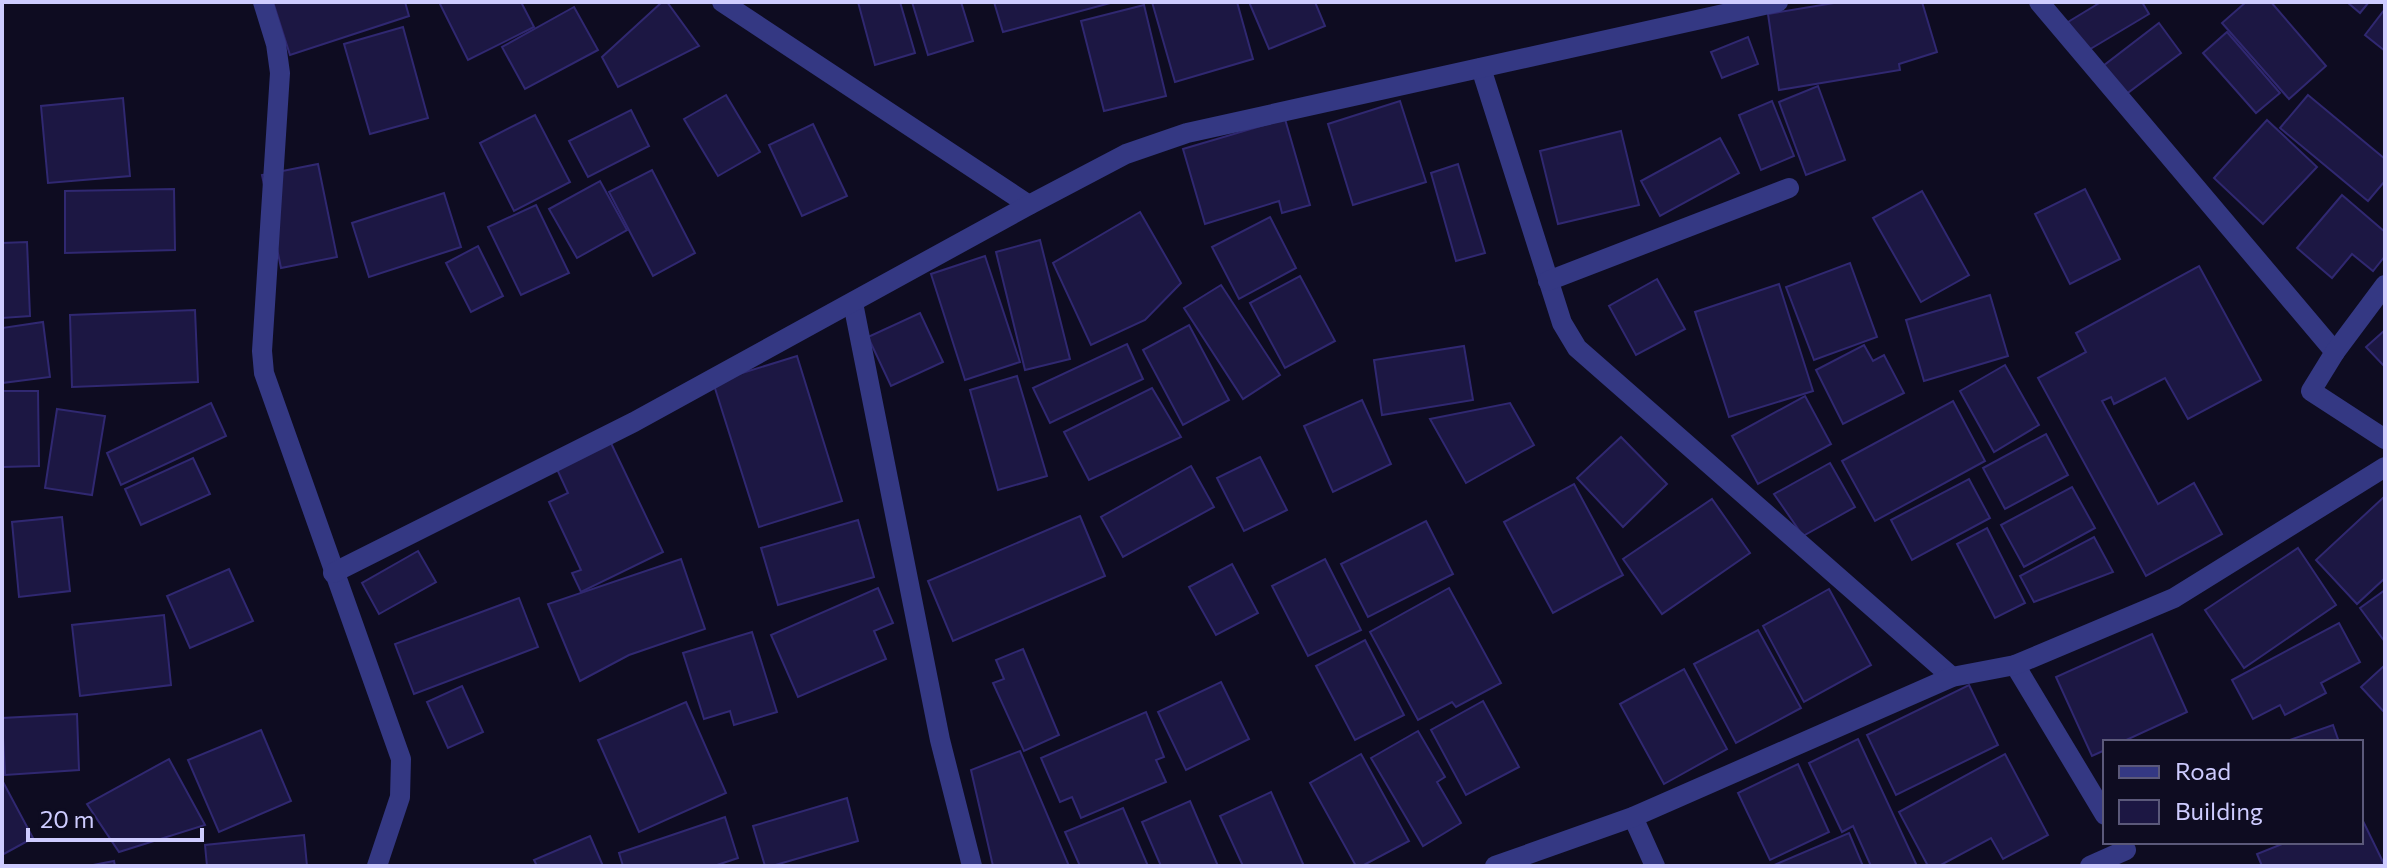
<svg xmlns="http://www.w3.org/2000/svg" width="2387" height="868" font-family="Commissioner,sans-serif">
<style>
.building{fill:#1c1743;stroke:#302871;stroke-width:2}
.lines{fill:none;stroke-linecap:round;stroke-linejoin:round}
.minor{stroke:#343883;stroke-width:20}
</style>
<rect width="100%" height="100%" fill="#0e0c21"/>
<g class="building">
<polygon points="273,2 405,2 409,16 290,55"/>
<polygon points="439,2 521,2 534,27 468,60"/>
<polygon points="662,2 667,2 699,46 618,87 602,57"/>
<polygon points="858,2 900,2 915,53 875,65"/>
<polygon points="912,2 961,2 973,41 928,55"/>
<polygon points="994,2 1114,2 1003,32"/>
<polygon points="1152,2 1237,2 1253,59 1175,82"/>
<polygon points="1249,2 1315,2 1325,26 1269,49"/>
<polygon points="1840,2 1922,2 1937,52 1899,64 1900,70 1779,90 1768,14"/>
<polygon points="2101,2 2142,2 2149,14 2087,51 2068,22"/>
<polygon points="2246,2 2271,2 2326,66 2289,99 2222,23"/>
<polygon points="2347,2 2369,2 2360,13"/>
<polygon points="1144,5 1166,96 1104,111 1081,21"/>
<polygon points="574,7 598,50 525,89 502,47"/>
<polygon points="2385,9 2385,51 2365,35"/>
<polygon points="2159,23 2181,53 2125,95 2103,66"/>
<polygon points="403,27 428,118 370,134 344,44"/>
<polygon points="2227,32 2280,93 2256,113 2203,53"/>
<polygon points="1748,37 1758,64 1722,78 1711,52"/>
<polygon points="1818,86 1845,160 1806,175 1779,102"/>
<polygon points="726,95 760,152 718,176 684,119"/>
<polygon points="2308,95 2385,159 2385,181 2368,201 2280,128"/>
<polygon points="123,98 130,176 48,183 41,106"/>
<polygon points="1400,101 1426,182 1353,205 1328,124"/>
<polygon points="1772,101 1794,156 1761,170 1739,115"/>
<polygon points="631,110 649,146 588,177 569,141"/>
<polygon points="535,115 570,182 514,211 480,143"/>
<polygon points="1285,119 1310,205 1282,213 1279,201 1205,224 1183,149"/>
<polygon points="2267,120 2317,167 2263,224 2214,178"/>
<polygon points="813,124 847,196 802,216 769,145"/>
<polygon points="1621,131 1639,205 1558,224 1540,151"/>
<polygon points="1720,138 1739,173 1660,216 1641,181"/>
<polygon points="318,164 337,257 281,268 262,175"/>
<polygon points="1458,164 1485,253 1456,261 1431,173"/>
<polygon points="652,170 695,253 653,276 609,192"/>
<polygon points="600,181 627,230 577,258 549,209"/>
<polygon points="174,189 175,250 65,253 65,191"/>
<polygon points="2085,189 2120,259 2070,284 2035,214"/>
<polygon points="1922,191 1969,275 1921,302 1873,218"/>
<polygon points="444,193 461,247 369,277 352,223"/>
<polygon points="2342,195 2385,232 2385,256 2373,271 2352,254 2332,278 2297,248"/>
<polygon points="536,205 569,273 521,295 488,227"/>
<polygon points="1140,212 1181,283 1145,320 1091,345 1053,263"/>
<polygon points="1270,217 1296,268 1239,299 1212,247"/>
<polygon points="1040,240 1070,359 1025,370 996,252"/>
<polygon points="27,242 30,316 2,318 2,243"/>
<polygon points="478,246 503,296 471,312 446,263"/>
<polygon points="985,256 1020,362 965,380 931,274"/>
<polygon points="1850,263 1877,337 1814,360 1786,287"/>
<polygon points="2199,266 2261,380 2188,419 2165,378 2114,404 2111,397 2102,401 2158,504 2194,483 2222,534 2146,576 2038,378 2086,352 2076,333"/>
<polygon points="1300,276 1335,341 1285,368 1250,303"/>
<polygon points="1657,279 1685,329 1636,355 1609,306"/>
<polygon points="1779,284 1813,391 1729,417 1695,312"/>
<polygon points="1221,285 1280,375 1243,399 1184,308"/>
<polygon points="1990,295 2008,356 1924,381 1906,320"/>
<polygon points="195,310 198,382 72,387 70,315"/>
<polygon points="920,313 943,362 891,386 868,337"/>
<polygon points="43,322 50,377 2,383 2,328"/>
<polygon points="1189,325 1229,400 1183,425 1143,350"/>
<polygon points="2385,330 2385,367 2366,347"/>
<polygon points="1127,344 1143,379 1050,423 1033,388"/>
<polygon points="1864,345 1873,361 1884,355 1904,393 1843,424 1816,370"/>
<polygon points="1464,346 1473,400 1382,415 1374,360"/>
<polygon points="797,356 842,501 759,527 713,382"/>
<polygon points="2005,365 2039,425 1994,452 1960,391"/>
<polygon points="1017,376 1047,476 998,490 970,390"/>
<polygon points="1152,388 1181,437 1089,480 1064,432"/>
<polygon points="2,391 38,391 39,466 2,467"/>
<polygon points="1805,396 1831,444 1758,484 1732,436"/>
<polygon points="1362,400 1391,464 1333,492 1304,426"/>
<polygon points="1953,401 1985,461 1875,521 1842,461"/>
<polygon points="211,403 226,436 121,485 107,453"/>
<polygon points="1510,403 1534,445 1466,483 1430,419"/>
<polygon points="57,409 105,416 92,495 45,488"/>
<polygon points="2046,434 2068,475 2005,509 1983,468"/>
<polygon points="1621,437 1667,484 1623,527 1577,478"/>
<polygon points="610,441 663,552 581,592 572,573 581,570 549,502 568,493 556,467"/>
<polygon points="1260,457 1287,510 1244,531 1217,478"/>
<polygon points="193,458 210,494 141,525 125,489"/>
<polygon points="1830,463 1855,507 1803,536 1774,494"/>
<polygon points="1191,466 1214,507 1123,557 1101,517"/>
<polygon points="1969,479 1990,518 1912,560 1891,520"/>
<polygon points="1574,484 1623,575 1553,613 1504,522"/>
<polygon points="2072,487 2095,528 2024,567 2001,525"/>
<polygon points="2385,496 2385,578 2357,604 2316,560"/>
<polygon points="1712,499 1750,553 1662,614 1623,559"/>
<polygon points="1080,516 1105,576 953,641 928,581"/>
<polygon points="62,517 70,591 19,597 12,522"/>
<polygon points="858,520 874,577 778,605 761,548"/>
<polygon points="1426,521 1453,574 1368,617 1341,564"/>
<polygon points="1987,528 2025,603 1995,618 1957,544"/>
<polygon points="2094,537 2113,572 2034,602 2020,576"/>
<polygon points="2298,548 2336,605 2244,668 2205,610"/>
<polygon points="418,551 436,582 379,614 362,583"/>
<polygon points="681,559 705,629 629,655 580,681 548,604"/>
<polygon points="1325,559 1361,630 1308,656 1272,586"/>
<polygon points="1232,564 1258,613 1216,635 1189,587"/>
<polygon points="229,569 253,621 190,648 167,596"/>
<polygon points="878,588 893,623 874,631 886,659 798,697 771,635"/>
<polygon points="1449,588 1501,683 1456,707 1452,702 1418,720 1370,632"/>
<polygon points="1829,589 1871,665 1804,702 1763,626"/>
<polygon points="2385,590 2385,642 2360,608"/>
<polygon points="519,598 538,647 414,694 395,644"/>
<polygon points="164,615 171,685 80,696 72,625"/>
<polygon points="2339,623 2360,662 2321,683 2326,693 2285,715 2280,705 2253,719 2232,680"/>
<polygon points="1758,630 1801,708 1736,743 1694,664"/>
<polygon points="752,632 777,712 734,725 730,711 704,719 683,653"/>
<polygon points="2152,634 2187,712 2122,742 2105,742 2105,750 2092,756 2056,677"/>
<polygon points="1365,640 1404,715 1355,740 1316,666"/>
<polygon points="1023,649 1059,735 1024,751 993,683 1004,679 996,660"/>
<polygon points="2385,665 2385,713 2361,687"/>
<polygon points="1684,669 1727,749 1664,784 1620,704"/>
<polygon points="1221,682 1249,739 1186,770 1158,712"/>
<polygon points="1969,685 1998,745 1896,795 1867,735"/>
<polygon points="462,686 483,732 448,748 427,702"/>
<polygon points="1483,701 1519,767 1466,795 1431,730"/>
<polygon points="686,702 726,793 639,832 598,740"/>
<polygon points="1146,712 1164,757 1156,760 1166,782 1081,818 1072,797 1060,802 1041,758"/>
<polygon points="77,714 79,770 5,775 2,718"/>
<polygon points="2333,725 2339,742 2284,742"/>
<polygon points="261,730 291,801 219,832 188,760"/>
<polygon points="1418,731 1445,777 1437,782 1461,823 1423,846 1371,758"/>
<polygon points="1858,739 1917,866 1871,866 1853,826 1842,832 1809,763"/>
<polygon points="1020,751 1069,866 993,866 971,770"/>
<polygon points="1361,754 1409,841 1362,866 1356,866 1310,783"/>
<polygon points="2005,754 2048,835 2003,859 1991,838 1939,866 1928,866 1899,812"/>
<polygon points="169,759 205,825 119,852 87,804"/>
<polygon points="1798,764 1829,832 1770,860 1738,793"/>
<polygon points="2,780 33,838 2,855"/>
<polygon points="1271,792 1304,866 1243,866 1220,816"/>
<polygon points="847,798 858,841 772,866 765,866 753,826"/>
<polygon points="1190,801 1218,866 1161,866 1142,822"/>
<polygon points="1123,808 1148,866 1080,866 1065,832"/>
<polygon points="725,817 738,858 714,866 623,866 619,853"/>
<polygon points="2361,817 2385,866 2262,866 2257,854 2287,842 2361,842"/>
<polygon points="1849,833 1863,866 1772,866"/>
<polygon points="304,835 307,866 207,866 205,845"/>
<polygon points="590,836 603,866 537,866 534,860"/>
<polygon points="114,861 115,866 88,866"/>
</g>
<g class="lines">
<g class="minor">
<polyline points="263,2 276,44 280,73 262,351 264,373 401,759 400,797 377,866"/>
<polyline points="722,2 1029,205"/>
<polyline points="2039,2 2335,352"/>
<polyline points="1481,68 1562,323 1577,348 1952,677"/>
<polyline points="1548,281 1789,188"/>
<polyline points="2385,285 2335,352 2311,391 2385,439"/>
<polyline points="853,303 940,740 972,866"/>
<polyline points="333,573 634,422 1029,205 1126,154 1187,133 1778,2"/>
<polyline points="2015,665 2105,815"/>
<polyline points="1633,817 1655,866"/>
<polyline points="1495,866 1633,817 1952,677 2015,665 2174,598 2385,467"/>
<polyline points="2090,866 2126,850"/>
</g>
</g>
<rect width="2387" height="868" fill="none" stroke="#ceccff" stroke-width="8"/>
<rect x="2103" y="740" width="260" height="104" fill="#0e0c21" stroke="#5b597a" stroke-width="2"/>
<rect x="2119" y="766" width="40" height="12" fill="#343883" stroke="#5b597a" stroke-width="2"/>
<text x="2175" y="780" font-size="24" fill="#ceccff">Road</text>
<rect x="2119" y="800" width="40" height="24" fill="#1c1743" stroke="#5b597a" stroke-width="2"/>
<text x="2175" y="820" font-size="24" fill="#ceccff">Building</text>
<path d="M28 828v12h174v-12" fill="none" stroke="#ceccff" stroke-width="4"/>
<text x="40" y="828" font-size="24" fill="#ceccff" stroke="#0e0c21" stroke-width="6" paint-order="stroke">20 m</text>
</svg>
